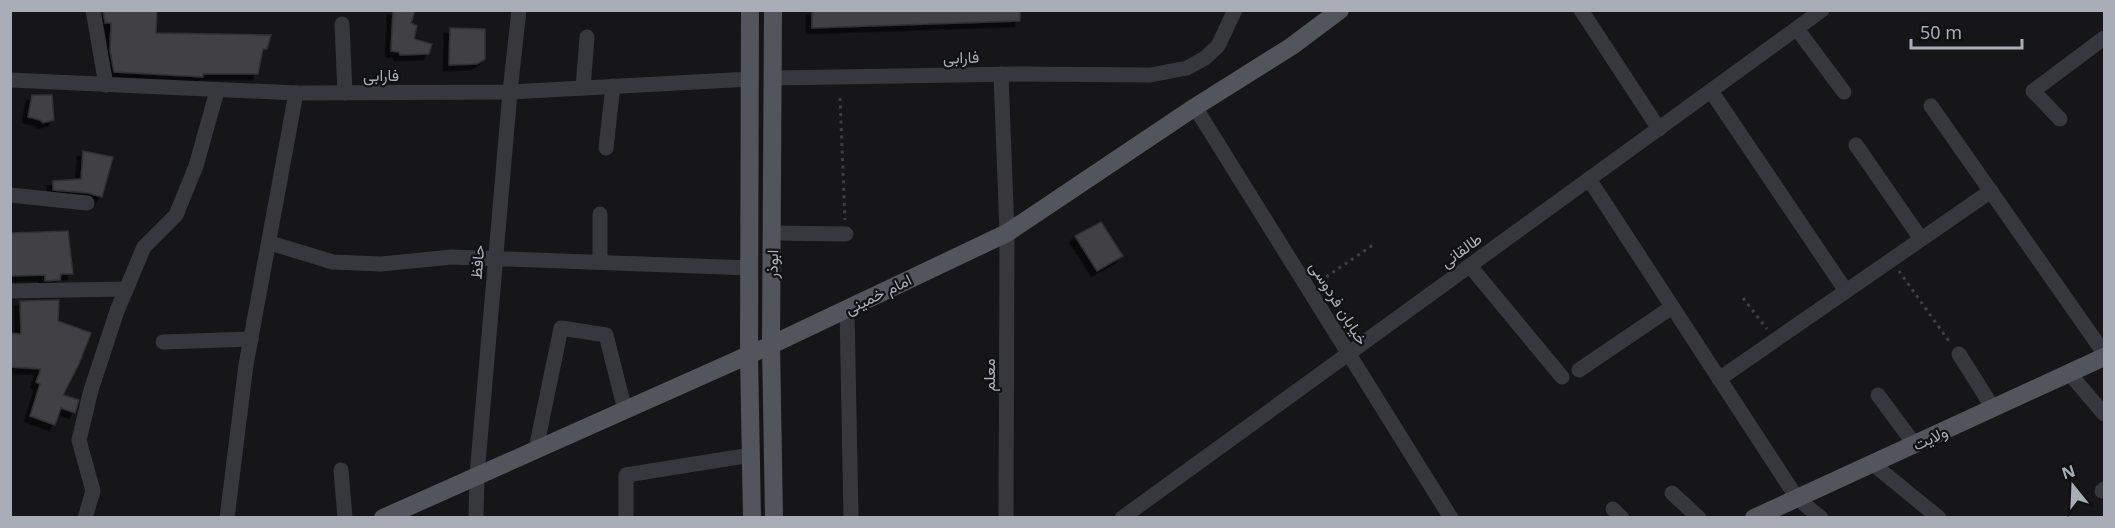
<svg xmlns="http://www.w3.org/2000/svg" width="2115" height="528" font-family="'Noto Sans',Vazirmatn,sans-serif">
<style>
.building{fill:#404145;stroke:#303034;stroke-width:1.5;filter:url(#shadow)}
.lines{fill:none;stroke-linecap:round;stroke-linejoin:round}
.path{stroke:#3d3f44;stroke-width:3;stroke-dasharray:3 4.5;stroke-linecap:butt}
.minor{stroke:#37383d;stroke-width:15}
.major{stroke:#53555c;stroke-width:18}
.labels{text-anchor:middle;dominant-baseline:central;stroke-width:4.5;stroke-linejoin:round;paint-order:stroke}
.street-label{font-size:16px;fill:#a8adb8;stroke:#111113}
</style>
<defs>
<filter id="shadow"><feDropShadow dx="-5.5" dy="5.5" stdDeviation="0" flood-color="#0009"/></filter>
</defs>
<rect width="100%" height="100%" fill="#161618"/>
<g class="building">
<polygon points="103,10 157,10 156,33 271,35 267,49 263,49 258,74 203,74 203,77 114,72 110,50 111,23 105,23"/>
<polygon points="393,10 415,10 411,23 417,26 414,39 432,44 429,54 400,55 399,52 391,51"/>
<polygon points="812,10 1020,10 1020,21 812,28"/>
<polygon points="450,28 485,29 485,59 477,64 449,65"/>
<polygon points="32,95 52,95 54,120 43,123 40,120 28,117"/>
<polygon points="83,151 113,157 102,197 88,193 53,190 53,181 81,179"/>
<polygon points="1101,222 1123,256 1097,271 1075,236"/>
<polygon points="68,231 73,274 61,274 60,280 45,281 45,275 10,276 10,233"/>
<polygon points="59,300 58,321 91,333 79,364 63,395 79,400 75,413 61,408 55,425 30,416 40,384 36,382 41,369 10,367 10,333 21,334 20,301"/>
</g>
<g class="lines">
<g class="path">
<polyline points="840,98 845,220"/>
<polyline points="1899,271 1951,344"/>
<polyline points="1320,281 1373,245"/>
<polyline points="1743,298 1767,329"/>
</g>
<g class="minor">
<polyline points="93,10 106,85"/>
<polyline points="1581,10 1659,129"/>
<polyline points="342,24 345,93"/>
<polyline points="1797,29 1844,92"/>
<polyline points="1001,74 1007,233 1006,518"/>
<polyline points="774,78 1021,74 1150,75 1187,68 1205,58 1218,46 1235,10"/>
<polyline points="10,80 296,93 510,92 751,79"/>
<polyline points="583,88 587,37"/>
<polyline points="1711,91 1846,291"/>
<polyline points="1931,106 2104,353"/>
<polyline points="1195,107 1451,518"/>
<polyline points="2060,119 2033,91 2104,38"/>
<polyline points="1856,145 1921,239"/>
<polyline points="606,148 613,86"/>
<polyline points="1589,179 1797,498 1821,518"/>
<polyline points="10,195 87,203"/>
<polyline points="772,233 846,234"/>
<polyline points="270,243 333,262 381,264 452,257 750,268"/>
<polyline points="600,262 600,214"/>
<polyline points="1470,266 1562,377"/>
<polyline points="10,291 126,289"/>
<polyline points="847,309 851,518"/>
<polyline points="163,342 251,339"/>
<polyline points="1959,354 1993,408"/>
<polyline points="1579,370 1672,307"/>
<polyline points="2069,373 2104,414"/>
<polyline points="1719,379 1991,191"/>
<polyline points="1878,395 1915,445"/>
<polyline points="536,449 561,328 606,335 625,410"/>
<polyline points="1873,464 1939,518"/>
<polyline points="341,470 345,518"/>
<polyline points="2102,491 2104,489"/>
<polyline points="1672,493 1699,518"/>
<polyline points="1613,509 1622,518"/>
<polyline points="85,518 93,491 79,440 91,390 117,311 144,247 176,215 196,166 217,91"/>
<polyline points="227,518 246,365 296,93"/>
<polyline points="476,518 477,475 510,92 519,10"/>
<polyline points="626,518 626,475 751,455"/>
<polyline points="1122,518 1822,10"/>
</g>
<g class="major">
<polyline points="750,10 749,355 752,518"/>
<polyline points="773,10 771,345 774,518"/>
<polyline points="383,518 771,345 1007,233 1195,107 1292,46 1340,10"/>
<polyline points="1754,518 2104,357"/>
</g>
</g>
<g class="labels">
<g class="street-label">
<text transform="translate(961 57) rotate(-1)">فارابی</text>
<text x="381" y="75">فارابی</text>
<text transform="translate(1461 250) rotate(-36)">طالقانی</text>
<text transform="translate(477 262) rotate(-85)">حافظ</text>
<text transform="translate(772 264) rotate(-89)">ابوذر</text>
<text transform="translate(878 294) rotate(-26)">امام خمینی</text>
<text transform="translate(1339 303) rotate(58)">خیابان فردوسی</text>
<text transform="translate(989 375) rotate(-90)">معلم</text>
<text transform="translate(1930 438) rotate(-25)">ولایت</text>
</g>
</g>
<rect width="2115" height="528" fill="none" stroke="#a8adb8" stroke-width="24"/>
<g transform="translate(2073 486) rotate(342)" stroke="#111113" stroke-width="4.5" paint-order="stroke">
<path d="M0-4.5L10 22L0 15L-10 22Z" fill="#a8adb8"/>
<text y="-9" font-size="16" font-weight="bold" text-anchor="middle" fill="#a8adb8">N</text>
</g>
<path d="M1911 39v9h111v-9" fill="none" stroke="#a8adb8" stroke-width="3"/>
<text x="1920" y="39" font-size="18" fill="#a8adb8" stroke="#111113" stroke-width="4.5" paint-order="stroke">50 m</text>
</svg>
